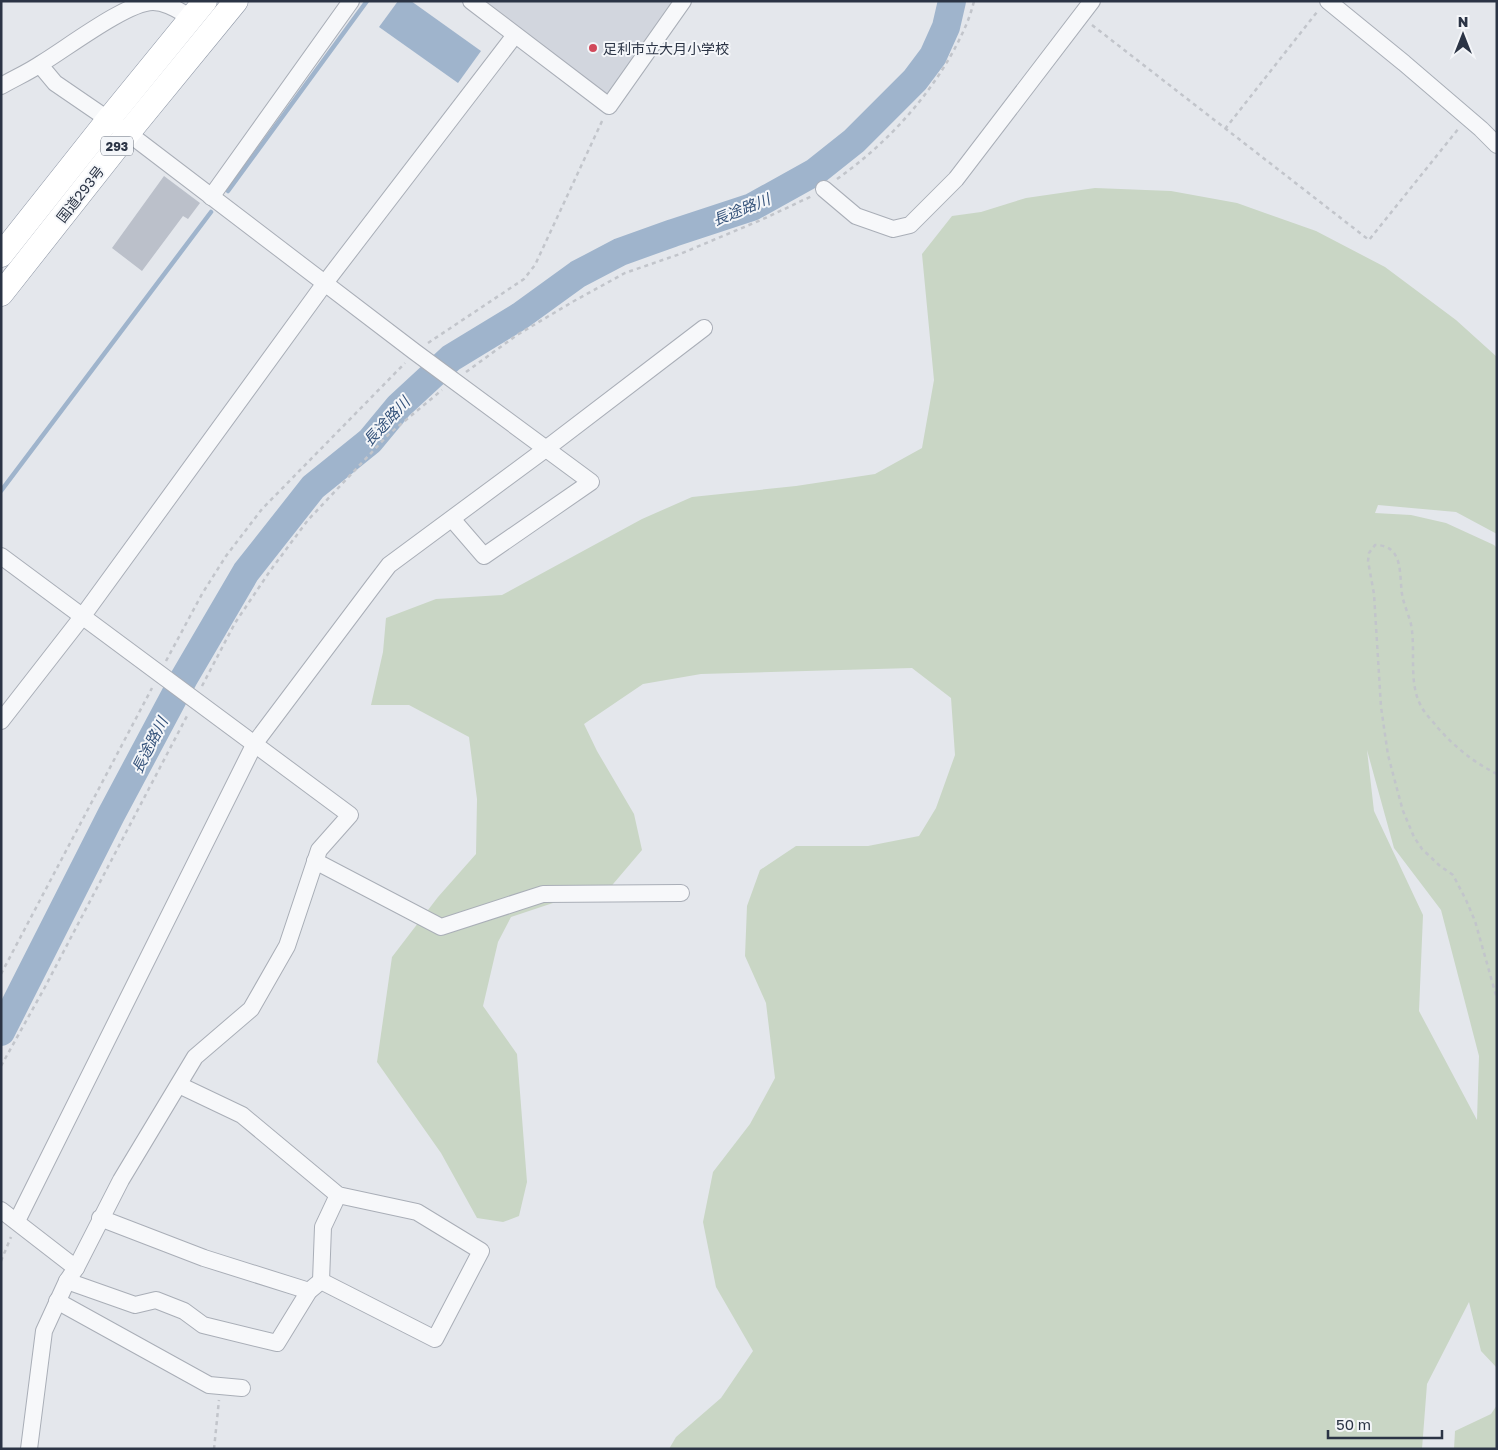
<svg xmlns="http://www.w3.org/2000/svg" width="1498" height="1450" font-family="'Golos Text','Noto Sans JP',sans-serif">
<style>
.built{fill:#d2d6de}
.green{fill:#c9d6c5;fill-rule:evenodd}
.water{fill:#9fb4cc}
.lines{fill:none;stroke-linecap:round;stroke-linejoin:round}
.stream{stroke:#9fb4cc;stroke-width:4.5}
.river{stroke:#9fb4cc;stroke-width:28}
.building{fill:#bbc0ca}
.minor-casing{stroke:#a9aeb7;stroke-width:18}
.highway-casing{stroke:#8b94a3;stroke-width:25}
.path{stroke:#c2c5cb;stroke-width:2.5;stroke-dasharray:4 4;stroke-linecap:butt}
.minor{stroke:#f7f8fa;stroke-width:16}
.highway{stroke:#fff;stroke-width:24}
.poi-dot{fill:#d1495b;stroke:#f4f6f9;stroke-width:2}
.labels{text-anchor:middle;dominant-baseline:central;stroke-width:4;stroke-linejoin:round;paint-order:stroke}
.shield{fill:#f4f6f9;stroke:#676e7b;stroke-width:1}
.shield-label{font-size:12px;font-weight:bold;fill:#2b3445}
.poi-label{font-size:14px;fill:#2b3445;stroke:#f4f6f9;text-anchor:start}
.street-label{font-size:14px;fill:#2b3445;stroke:#f4f6f9}
.water-label{font-size:15px;font-style:italic;fill:#34527a;stroke:#f4f6f9}
</style>
<rect width="100%" height="100%" fill="#e4e7ec"/>
<polygon class="built" points="485,1 676,1 607,95"/>
<g class="green">
<path d="M1095,188L1171,191L1237,203L1316,231L1385,267L1456,320L1497,357V534L1456,512L1378,505L1375,513L1411,515L1446,523L1494,545L1497,548V1368L1481,1351L1469,1302L1427,1384L1422,1449H669L676,1437L721,1398L753,1351L716,1287L703,1222L713,1172L750,1124L775,1078L766,1003L745,956L747,906L760,870L796,846H868L919,836L936,808L955,755L951,698L912,668L701,674L643,684L584,724L597,751L634,814L642,850L608,890L556,902L511,917L498,942L483,1006L517,1054L527,1182L519,1216L503,1222L477,1218L441,1153L377,1062L392,957L438,897L476,854L477,799L469,737L409,705H371L383,652L386,618L436,599L502,595L642,519L692,497L796,486L875,474L922,448L934,380L922,254L952,216L981,212L1026,198ZM1367,750L1394,848L1441,910L1479,1056L1477,1120L1419,1011L1423,915L1374,811Z"/>
<polygon points="1497,1405 1497,1449 1454,1449 1455,1431 1491,1414"/>
</g>
<polygon class="water" points="398,1 411,1 481,51 458,83 379,27"/>
<g class="lines">
<g class="stream">
<polyline points="228,191 367,1"/>
<polyline points="1,491 211,212"/>
</g>
<polyline class="river" points="1,1032 111,815 184,678 246,572 313,487 370,441 399,406 451,358 520,316 578,274 620,252 673,233 752,207 815,172 854,141 915,80 933,56 946,27 952,1"/>
</g>
<polygon class="building" points="164,176 200,203 188,219 183,216 142,271 112,248"/>
<g class="lines">
<defs>
<g id="minor">
<polyline points="471,1 609,106 683,1"/>
<polyline points="1328,1 1404,63 1481,129 1497,145"/>
<polyline points="40,65 55,83 128,133 415,352 591,482 484,556 452,519"/>
<path d="M1,86C15,78 29,72 42,63C67,48 127,2 153,2C167,2 179,11 192,18"/>
<polyline points="824,189 856,216 893,229 910,225 956,179 1092,1"/>
<polyline points="211,197 351,1"/>
<polyline points="1,556 350,815 319,850 287,946 251,1009 195,1057 121,1180 76,1268 67,1281 44,1331 29,1449"/>
<polyline points="1,721 82,617 325,283 515,35"/>
<polyline points="315,861 441,927 543,894 681,893"/>
<polyline points="1,1210 76,1268"/>
<polyline points="100,1218 204,1258 309,1291"/>
<polyline points="17,1221 255,743 373,586 389,565 547,448 704,328"/>
<polyline points="67,1281 135,1305 156,1300 184,1311 203,1325 277,1343 309,1291 321,1281 435,1339 481,1251 417,1212 338,1195 242,1115 179,1085"/>
<polyline points="321,1281 323,1227 338,1195"/>
<polyline points="57,1301 209,1385 242,1388"/>
</g>
<g id="highway">
<polyline points="1,255 108,120 205,1"/>
<polyline points="1,294 128,133 236,1"/>
</g>
</defs>
<use href="#minor" class="minor-casing"/>
<use href="#highway" class="highway-casing"/>
<g class="path">
<polyline points="1092,25 1369,240 1459,128"/>
<polyline points="1225,129 1317,12"/>
<path d="M837,179C885,145 927,100 955,48C963,33 970,18 974,1"/>
<polyline points="428,343 524,279 535,265 603,119"/>
<polyline points="466,372 517,335 574,301 625,273 680,254 761,220 812,196"/>
<polyline points="166,661 202,594 226,556 262,509 405,363"/>
<polyline points="202,686 235,623 270,571 308,520 389,434 442,390"/>
<path d="M1497,774C1473,762 1455,747 1437,727C1432,720 1425,714 1421,706C1409,684 1415,655 1412,631C1411,618 1404,607 1402,594C1399,574 1404,545 1375,545L1369,553L1368,561L1374,594L1381,707L1388,755L1397,789L1403,811L1414,837L1422,849L1440,866L1453,875L1466,900L1475,921L1497,999"/>
<polyline points="1,974 152,688"/>
<polyline points="1,1066 45,987 188,714"/>
<polyline points="1,1261 11,1237"/>
<polyline points="214,1449 219,1400"/>
</g>
<use href="#minor" class="minor"/>
<use href="#highway" class="highway"/>
</g>
<circle class="poi-dot" cx="593" cy="48" r="5"/>
<g class="labels">
<rect class="shield" x="101" y="136.5" width="32" height="19" rx="4"/>
<g class="shield-label">
<text x="117" y="146">293</text>
</g>
<g class="poi-label">
<text x="603" y="48">足利市立大月小学校</text>
</g>
<g class="street-label">
<text transform="translate(80 194) rotate(-52)">国道293号</text>
</g>
<g class="water-label">
<text transform="translate(741 209) rotate(-22)">長途路川</text>
<text transform="translate(386 421) rotate(-47)">長途路川</text>
<text transform="translate(149 745) rotate(-63)">長途路川</text>
</g>
</g>
<rect width="1498" height="1450" fill="none" stroke="#2b3445" stroke-width="5"/>
<g transform="translate(1463 35)" stroke="#f4f6f9" stroke-width="4" paint-order="stroke">
<path d="M0-4L9 19L0 12L-9 19Z" fill="#2b3445"/>
<text y="-8" font-size="14" font-weight="bold" text-anchor="middle" fill="#2b3445">N</text>
</g>
<path d="M1328 1430v8h114v-8" fill="none" stroke="#2b3445" stroke-width="2.5"/>
<text x="1336" y="1430" font-size="15" fill="#2b3445" stroke="#f4f6f9" stroke-width="4" paint-order="stroke">50 m</text>
</svg>
